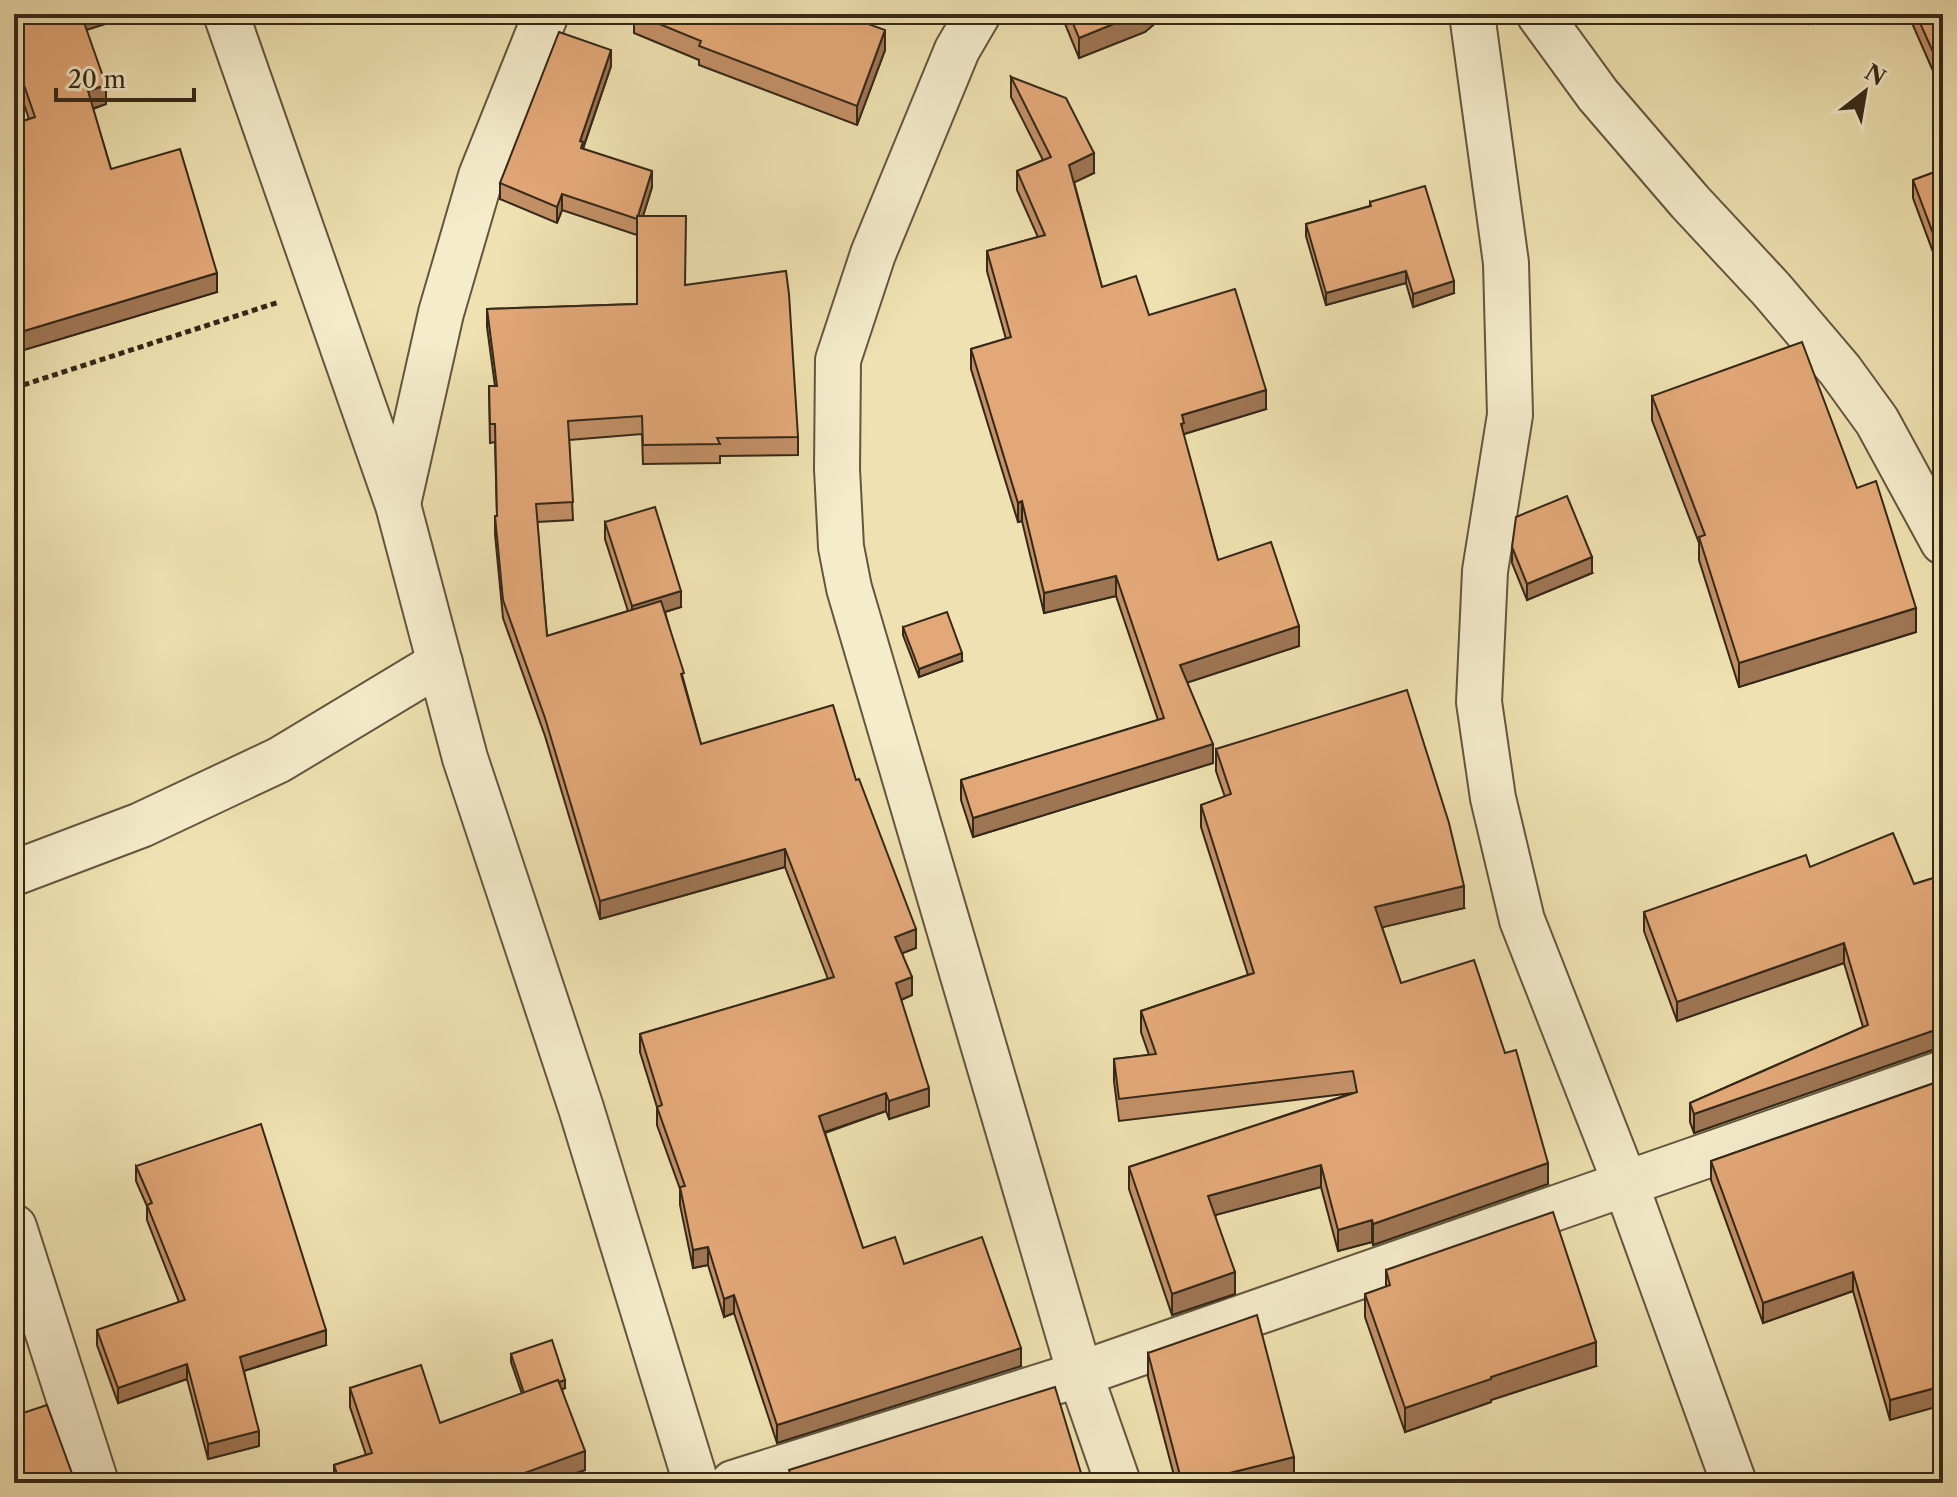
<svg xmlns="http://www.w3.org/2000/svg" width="1957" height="1497" font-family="'Libre Caslon Text',serif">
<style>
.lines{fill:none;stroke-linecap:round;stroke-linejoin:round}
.minor-casing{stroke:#63563e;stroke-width:48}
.path{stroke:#342818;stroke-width:5;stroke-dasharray:6 4;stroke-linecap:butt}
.minor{stroke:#f5eccc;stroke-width:44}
.wall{fill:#c39067;stroke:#342818;stroke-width:2}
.shaded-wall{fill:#9f7654;stroke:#342818;stroke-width:2}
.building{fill:#e3a878;stroke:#342818;stroke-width:2}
</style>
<rect width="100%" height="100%" fill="#efe1b1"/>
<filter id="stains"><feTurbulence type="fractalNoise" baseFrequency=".0025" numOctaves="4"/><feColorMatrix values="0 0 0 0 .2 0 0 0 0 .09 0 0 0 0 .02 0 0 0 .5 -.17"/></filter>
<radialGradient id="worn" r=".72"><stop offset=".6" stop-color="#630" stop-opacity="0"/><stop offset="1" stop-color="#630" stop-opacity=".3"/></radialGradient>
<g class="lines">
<defs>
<g id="minor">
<polyline points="226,14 398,505 465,758 581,1108 696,1483"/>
<polyline points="978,14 957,50 873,254 838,360 837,469 841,547 849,588 1080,1374 1118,1483"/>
<polyline points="1472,14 1506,263 1510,415 1485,571 1479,702 1493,798 1522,920 1626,1185 1734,1483"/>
<polyline points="1539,14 1598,95 1690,202 1771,289 1840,370 1877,421 1943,542"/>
<polyline points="398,504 441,313 481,176 546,14"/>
<polyline points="14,873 141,825 279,760 440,663"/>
<polyline points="14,1227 96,1483"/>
<polyline points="733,1483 1080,1374 1943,1073"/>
</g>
</defs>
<use href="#minor" class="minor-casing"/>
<polyline class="path" points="14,388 279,302"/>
<use href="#minor" class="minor"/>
</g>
<g class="wall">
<polygon points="14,14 108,14 108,23 86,30 106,104 93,109 111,169 217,292 14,353 14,124 29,119 14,75"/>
<polygon points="634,14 885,50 857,125 699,65 699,60 634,33"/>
<polygon points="1061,14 1166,14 1145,32 1079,58"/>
<polygon points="1908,14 1943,14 1943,67 1933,71"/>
<polygon points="611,66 583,149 652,187 643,216 686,285 798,437 798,455 720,456 720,463 643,464 642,434 569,440 573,520 537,522 547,636 628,611 605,539 605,522 681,607 665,612 701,744 856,780 916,948 902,953 912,995 901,1000 929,1106 889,1119 886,1111 825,1133 863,1248 904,1264 1021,1366 777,1443 734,1313 724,1317 708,1265 693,1268 680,1205 680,1189 657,1125 657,1107 640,1052 640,1034 828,979 785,867 600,919 545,736 503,618 495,534 495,516 497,516 495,442 490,443 489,386 495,386 487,327 487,309 637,304 637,235 562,210 557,223 500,199 500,183"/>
<polygon points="1011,77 1094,173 1074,182 1102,287 1149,315 1266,409 1184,434 1184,438 1218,560 1299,646 1187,682 1213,763 973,837 961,800 961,780 1158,720 1116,596 1044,613 1022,521 1018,522 971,369 971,349 1006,339 987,271 987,251 1038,237 1017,190 1017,171 1043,160 1011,97"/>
<polygon points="1943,169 1943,279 1913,198 1913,180"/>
<polygon points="1370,202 1454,293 1413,307 1406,283 1326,305 1306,236 1306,224 1370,206"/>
<polygon points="1652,396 1857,488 1916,632 1739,687 1699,560 1699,543 1652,420"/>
<polygon points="1512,547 1592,573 1527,600 1512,563"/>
<polygon points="903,627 962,661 919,677 903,635"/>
<polygon points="1216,749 1464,908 1382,927 1401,983 1548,1184 1373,1245 1372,1242 1338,1251 1321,1187 1215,1215 1235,1294 1172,1315 1129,1189 1129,1167 1353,1093 1119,1121 1114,1081 1114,1059 1149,1055 1141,1032 1141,1011 1248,975 1201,827 1201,805 1225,797 1216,771"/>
<polygon points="1810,867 1914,884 1943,875 1943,1049 1935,1049 1694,1133 1690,1122 1690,1103 1863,1027 1844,963 1677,1021 1644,931 1644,912"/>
<polygon points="1943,1080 1890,1420 1853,1291 1763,1323 1711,1180 1711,1161"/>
<polygon points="136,1166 326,1345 244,1371 259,1446 208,1459 187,1379 118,1403 97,1345 97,1330 179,1302 147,1220 147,1206 136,1181"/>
<polygon points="1386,1270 1596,1366 1491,1400 1491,1402 1405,1432 1365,1317 1365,1294 1386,1287"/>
<polygon points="1148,1353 1294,1480 1283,1483 1176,1483 1148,1377"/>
<polygon points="511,1354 565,1388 562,1390 585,1470 548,1483 334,1483 334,1465 366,1455 350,1407 350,1388 440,1423 522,1394 511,1362"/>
</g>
<g class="shaded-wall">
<polygon points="80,14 108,14 108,23 80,32"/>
<polygon points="1138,14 1166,14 1145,32 1079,58 1079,38"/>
<polygon points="1809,14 1831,14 1809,24"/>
<polygon points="885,30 885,50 857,125 857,106"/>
<polygon points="1943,48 1943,67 1933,71 1933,52"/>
<polygon points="611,50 611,66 583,148 583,159 580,141"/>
<polygon points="106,85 106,104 88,110 88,91"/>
<polygon points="1094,153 1094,173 1069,185 1069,165"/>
<polygon points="652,171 652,187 637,235 637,219"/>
<polygon points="562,194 562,210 557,223 557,207"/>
<polygon points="1406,271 1406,283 1326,305 1326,293"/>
<polygon points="217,273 217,292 14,353 14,334"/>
<polygon points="1454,281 1454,293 1413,307 1413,294"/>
<polygon points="1266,390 1266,409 1184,434 1184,443 1181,444 1182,415"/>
<polygon points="1022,501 1022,521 1018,522 1018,503"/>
<polygon points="1592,557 1592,573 1527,600 1527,584"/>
<polygon points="1116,576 1116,596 1044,613 1044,593"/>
<polygon points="681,591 681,607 632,622 632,606"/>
<polygon points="1916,608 1916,632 1739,687 1739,663"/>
<polygon points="1299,626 1299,646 1180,685 1180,665"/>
<polygon points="962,653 962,661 919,677 919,669"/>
<polygon points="1213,744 1213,763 973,837 973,818"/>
<polygon points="785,849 785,867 600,919 600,901"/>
<polygon points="1464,886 1464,908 1375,929 1375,907"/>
<polygon points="916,929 916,948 895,956 895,937"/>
<polygon points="1844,943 1844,963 1677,1021 1677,1002"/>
<polygon points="912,977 912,995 896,1002 896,983"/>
<polygon points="1935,1030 1935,1049 1694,1133 1694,1114"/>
<polygon points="929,1088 929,1106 889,1119 889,1101"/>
<polygon points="886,1093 886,1111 819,1134 819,1116"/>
<polygon points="1548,1163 1548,1184 1373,1245 1373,1224"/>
<polygon points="1321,1165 1321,1187 1208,1217 1208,1196"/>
<polygon points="1372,1220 1372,1242 1338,1251 1338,1230"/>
<polygon points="708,1247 708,1265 693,1268 693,1250"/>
<polygon points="1235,1272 1235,1294 1172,1315 1172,1294"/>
<polygon points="1853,1272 1853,1291 1763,1323 1763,1303"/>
<polygon points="734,1295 734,1313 724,1317 724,1299"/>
<polygon points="326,1330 326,1345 240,1372 240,1357"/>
<polygon points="1596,1342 1596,1366 1491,1400 1491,1402 1405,1432 1405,1408 1491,1377"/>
<polygon points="1021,1348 1021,1366 777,1443 777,1425"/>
<polygon points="187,1364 187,1379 118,1403 118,1388"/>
<polygon points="565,1380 565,1388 525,1402 525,1394"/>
<polygon points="1943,1386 1943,1405 1890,1420 1890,1400"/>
<polygon points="259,1431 259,1446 208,1459 208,1444"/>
<polygon points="585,1451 585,1470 548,1483 497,1483"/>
<polygon points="1294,1457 1294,1480 1283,1483 1189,1483"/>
</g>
<g class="building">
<polygon points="14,14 81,14 106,85 88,91 111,169 180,149 217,273 14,334 14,124 35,117 14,56"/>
<polygon points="635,14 841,14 885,30 857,106 699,46 701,41"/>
<polygon points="1069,14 1138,14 1079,38"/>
<polygon points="1916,14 1943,14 1943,48 1933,52"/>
<polygon points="559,32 611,50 580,141 583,142 581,148 652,171 637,219 562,194 557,207 500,183"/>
<polygon points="1011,77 1066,98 1094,153 1069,165 1102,287 1136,276 1149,315 1235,289 1266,390 1182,415 1184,423 1181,424 1218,560 1271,542 1299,626 1180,665 1213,744 973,818 961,780 1164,718 1116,576 1044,593 1022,501 1018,503 971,349 1011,337 987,251 1045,235 1017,171 1051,157"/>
<polygon points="1943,169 1943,260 1913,180"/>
<polygon points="1425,186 1454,281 1413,294 1406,271 1326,293 1306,224 1371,206 1370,202"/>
<polygon points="637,216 686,216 685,285 786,271 789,294 798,437 717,438 720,444 643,445 642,416 568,421 573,502 536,504 547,636 661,601 684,673 681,674 701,744 833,705 856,780 859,779 916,929 895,937 912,977 896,983 929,1088 889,1101 886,1093 819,1116 863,1248 895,1237 904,1264 982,1237 1021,1348 777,1425 734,1295 724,1299 708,1247 693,1250 680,1187 685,1186 657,1107 662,1105 640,1034 834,977 785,849 600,901 545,718 503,600 495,516 497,516 495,424 490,424 489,386 497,386 487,309 637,304"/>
<polygon points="1802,342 1857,488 1876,481 1916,608 1739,663 1699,537 1705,535 1652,396"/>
<polygon points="1567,496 1592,557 1527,584 1512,547 1516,517"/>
<polygon points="655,507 681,591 632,606 605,522"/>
<polygon points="947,612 962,653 919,669 903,627"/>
<polygon points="1407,690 1449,823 1464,886 1375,907 1401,983 1474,960 1505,1053 1516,1050 1548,1163 1373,1224 1372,1220 1338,1230 1321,1165 1208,1196 1235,1272 1172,1294 1129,1167 1357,1092 1353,1071 1119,1099 1114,1059 1156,1054 1141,1011 1254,973 1201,805 1231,794 1216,749"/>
<polygon points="1893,833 1914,884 1943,875 1943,1030 1935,1030 1694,1114 1690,1103 1868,1025 1844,943 1677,1002 1644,912 1806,855 1810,867"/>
<polygon points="1943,1080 1943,1386 1890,1400 1853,1272 1763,1303 1711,1161"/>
<polygon points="261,1124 326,1330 240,1357 259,1431 208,1444 187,1364 118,1388 97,1330 185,1300 147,1205 152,1203 136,1166"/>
<polygon points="1553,1212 1596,1342 1491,1377 1491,1379 1405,1408 1365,1294 1390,1285 1386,1270"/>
<polygon points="1257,1315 1294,1457 1189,1483 1182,1483 1148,1353"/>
<polygon points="552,1340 565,1380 559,1382 558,1380 524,1393 511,1354"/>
<polygon points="421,1365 440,1423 558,1380 585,1451 497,1483 340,1483 334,1465 372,1453 350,1388"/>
<polygon points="1055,1387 1084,1483 793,1483 789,1470"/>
<polygon points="47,1405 74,1479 63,1483 14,1483 14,1416"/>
</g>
<rect width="1957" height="1497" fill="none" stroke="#efe1b1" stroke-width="48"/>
<rect x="16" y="16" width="1925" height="1465" fill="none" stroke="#342818" stroke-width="4"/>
<rect x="24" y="24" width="1909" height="1449" fill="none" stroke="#342818" stroke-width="2"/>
<g transform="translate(1865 92) rotate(31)" stroke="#f5eccc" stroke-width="6" paint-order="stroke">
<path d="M0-6L14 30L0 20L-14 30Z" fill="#342818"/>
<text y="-12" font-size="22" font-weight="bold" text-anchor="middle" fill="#342818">N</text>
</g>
<path d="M56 88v12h138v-12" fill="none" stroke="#342818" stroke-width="4"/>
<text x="68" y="88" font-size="24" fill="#342818" stroke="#f5eccc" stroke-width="6" paint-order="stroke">20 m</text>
<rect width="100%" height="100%" filter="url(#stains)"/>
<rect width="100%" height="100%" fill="url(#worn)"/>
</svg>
